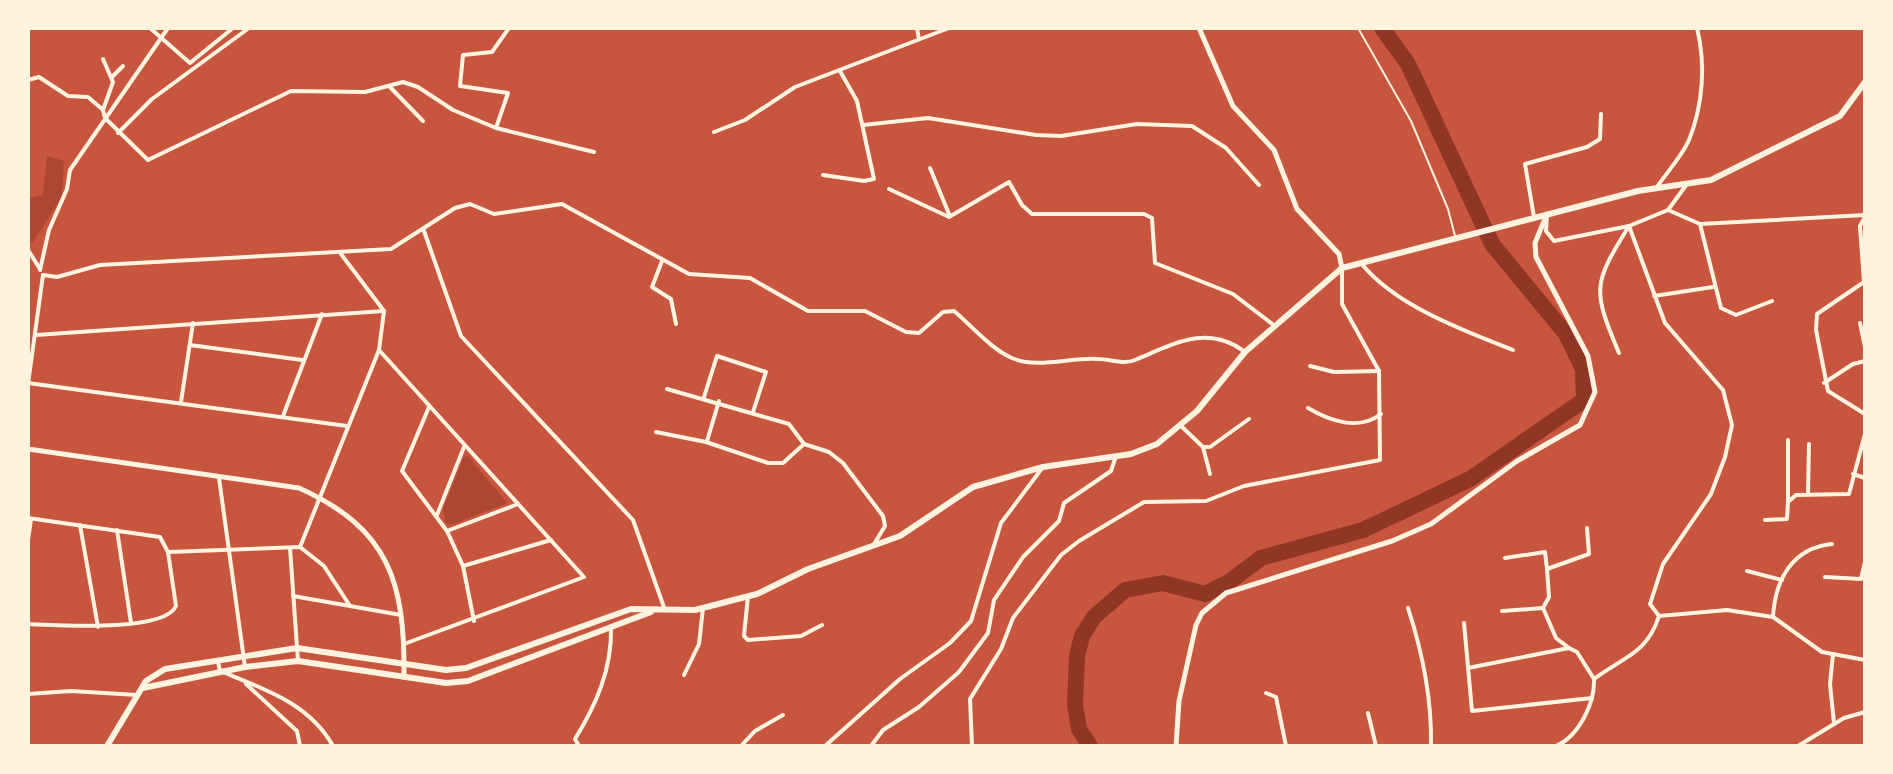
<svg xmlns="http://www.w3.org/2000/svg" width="1893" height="774" font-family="'Titillium Web',sans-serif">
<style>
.green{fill:#ae4732}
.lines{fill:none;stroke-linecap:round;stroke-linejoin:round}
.river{stroke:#8f3625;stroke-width:16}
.service{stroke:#fff3e0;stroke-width:2}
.minor{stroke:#fff3e0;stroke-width:4}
.tertiary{stroke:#fff3e0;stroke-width:5}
.secondary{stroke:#fff3e0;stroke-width:6}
</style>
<rect width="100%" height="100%" fill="#c8553d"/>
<g class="green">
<polygon points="47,156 64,161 62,196 33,242 28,240 28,198 43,195"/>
<polygon points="468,456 507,503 451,525 445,522 443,509 464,457"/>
</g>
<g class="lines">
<polyline class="river" points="1090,746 1079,729 1075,705 1077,656 1082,636 1094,617 1125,590 1163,583 1205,594 1229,582 1261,558 1363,530 1470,479 1584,400 1583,369 1566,334 1492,244 1408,64 1382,28"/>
<polyline class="service" points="1358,28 1411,121 1448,209 1455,236"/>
<g class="minor">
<polyline points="150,28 190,63 233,28"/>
<polyline points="917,28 919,39"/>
<polyline points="103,59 113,82 103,110 105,118 148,160 291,91 365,92 403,82 418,87 453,110 496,128 594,152"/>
<polyline points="112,77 123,66"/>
<polyline points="28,80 39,77 68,96 88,97 102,109"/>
<polyline points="389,86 423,121"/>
<polyline points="863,125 928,118 1036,135 1061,136 1137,124 1192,126 1226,148 1259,185"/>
<polyline points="496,128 508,93 460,86 463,55 492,52 509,28"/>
<polyline points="714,132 745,120 795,87 949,28"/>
<polyline points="118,133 152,99 249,28"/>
<polyline points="930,168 949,214"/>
<polyline points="823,175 864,181 874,179 857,101 840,71"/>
<path d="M1657,187C1667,172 1682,156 1689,140C1703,105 1706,64 1697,28"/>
<polyline points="889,189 949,217 1009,182 1022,205 1032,214 1144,214 1152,218 1155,263 1233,294 1275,326"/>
<polyline points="1668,210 1687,184"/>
<polyline points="1547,216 1546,231 1554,241 1629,226 1668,210 1700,224 1865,215"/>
<polyline points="1534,217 1525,164 1587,147 1600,139 1601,114"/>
<polyline points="1865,217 1860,226 1864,282 1817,314 1816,330 1828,391 1865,414"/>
<polyline points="1700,224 1721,308 1736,315 1772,301"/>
<polyline points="424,231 461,336 633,520 665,610"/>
<polyline points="28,250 40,269"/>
<polyline points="662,261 652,287 671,299 676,324"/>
<path d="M1361,263C1394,305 1464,331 1513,350"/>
<polyline points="40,270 49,230 67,189 70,170 168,28"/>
<path d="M43,275L57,277L100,265L391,249L455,208L470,204L494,214L562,204L689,274L750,278L808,311H865L906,332L919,333L943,312L954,311C971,325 991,349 1012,358C1036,369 1072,357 1098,359C1110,359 1123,365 1135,360C1172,345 1207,323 1245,352"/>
<polyline points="1654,296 1713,287"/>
<polyline points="1860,323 1865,347"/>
<polyline points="36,335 384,311"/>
<polyline points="190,345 302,360"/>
<polyline points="379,350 584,577 404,644"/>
<path d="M1619,353C1592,289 1593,284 1629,226"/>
<polyline points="1310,366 1334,372 1379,371"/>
<polyline points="28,383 347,426"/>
<polyline points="1824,383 1853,364 1865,361"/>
<polyline points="28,384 43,275"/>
<polyline points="667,389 789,424 804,444 829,452 843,463 883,516 885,526 873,546"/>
<polyline points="704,397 717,356 766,372 753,412"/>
<polyline points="181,402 193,323"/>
<polyline points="429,407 402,471 447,531 463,566 474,621"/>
<path d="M1308,408C1330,421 1359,431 1381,414"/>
<polyline points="283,416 322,314"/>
<polyline points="1180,425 1203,447 1210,447 1249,419"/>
<polyline points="656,432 706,442 768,463 783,463 804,444"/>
<polyline points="707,441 719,401"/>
<polyline points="1203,447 1210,474"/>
<polyline points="1853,474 1865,478"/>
<polyline points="219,478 245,667"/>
<polyline points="1808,494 1809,444"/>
<polyline points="1788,500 1788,440"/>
<polyline points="437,515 464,447"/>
<path d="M28,518L160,537L168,552L176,606C164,633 54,625 28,624"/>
<polyline points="1765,520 1787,519 1788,502 1796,495 1849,494 1865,434"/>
<polyline points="80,525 98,627"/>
<polyline points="117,530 131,623"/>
<polyline points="447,531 518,504"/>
<polyline points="28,540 31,519"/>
<polyline points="300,547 379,350 384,311 341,254"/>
<polyline points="290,548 298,661"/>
<polyline points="169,552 300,547 324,566 350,606"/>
<polyline points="1505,558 1545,552 1547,569"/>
<polyline points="463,566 551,540"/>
<polyline points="1747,571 1782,580"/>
<polyline points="1825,577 1861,579 1865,562"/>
<polyline points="293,596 401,615"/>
<polyline points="748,596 744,636 748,640 801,636 822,625"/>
<path d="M1408,608C1423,654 1432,698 1431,746"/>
<polyline points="1502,611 1543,608"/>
<polyline points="1659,616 1727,610 1773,617 1822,652 1865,660"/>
<path d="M1773,617C1775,580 1792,548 1832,544"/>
<polyline points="1464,623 1472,711 1592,698"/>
<polyline points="1569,648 1556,638 1543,608 1549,597 1547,569 1589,554 1587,528"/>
<polyline points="1833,654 1830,684 1834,723"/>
<path d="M218,662L220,671C264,689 309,703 333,746"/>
<polyline points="1468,668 1569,648 1577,652 1594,679"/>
<polyline points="684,675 699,644 703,608"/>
<polyline points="246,684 297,731 300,746"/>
<polyline points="1266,693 1276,697 1286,746"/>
<polyline points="28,694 71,691 137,695"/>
<polyline points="1368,713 1376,746"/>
<path d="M579,746L575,739C596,705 612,669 611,628"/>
<polyline points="741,746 755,731 783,715"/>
<polyline points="825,746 900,679 950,643 971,621 1001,523 1043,467"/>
<polyline points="871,746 883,730 919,707 959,672 988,633 994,600 1023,557 1059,521 1064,503 1111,471 1116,456"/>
<polyline points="972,746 970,699 1001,649 1013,618 1061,555 1079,541 1144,502 1206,501 1244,486 1380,460 1379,371 1342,304 1342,270"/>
<path d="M1556,746C1579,736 1595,703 1594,679C1623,657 1647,654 1659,616L1650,604L1663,564L1711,494L1725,457L1732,425L1723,390L1665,323L1629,226"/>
<polyline points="1798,746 1844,718 1865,712"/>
</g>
<g class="tertiary">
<polyline points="1199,28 1233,106 1274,150 1297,209 1339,254 1342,268"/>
<path d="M28,449L299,488C390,529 405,583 404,677"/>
<polyline points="1176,746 1179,701 1196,625 1202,613 1226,593 1392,541 1431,524 1517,461 1580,425 1595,392 1588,356 1536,257 1535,243 1547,214"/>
</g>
<g class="secondary">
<polyline points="143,688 245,667 298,661 446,683 468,681 651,612"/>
<polyline points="107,746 146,681 165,669 297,648 446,670 466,668 631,609 695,610 757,594 808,569 900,536 973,487 1043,467 1131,454 1157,444 1197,411 1245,352 1342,268 1638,191 1711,180 1840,116 1865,82"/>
</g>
</g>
<rect width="1893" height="774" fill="none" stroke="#fff3e0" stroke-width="60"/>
</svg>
